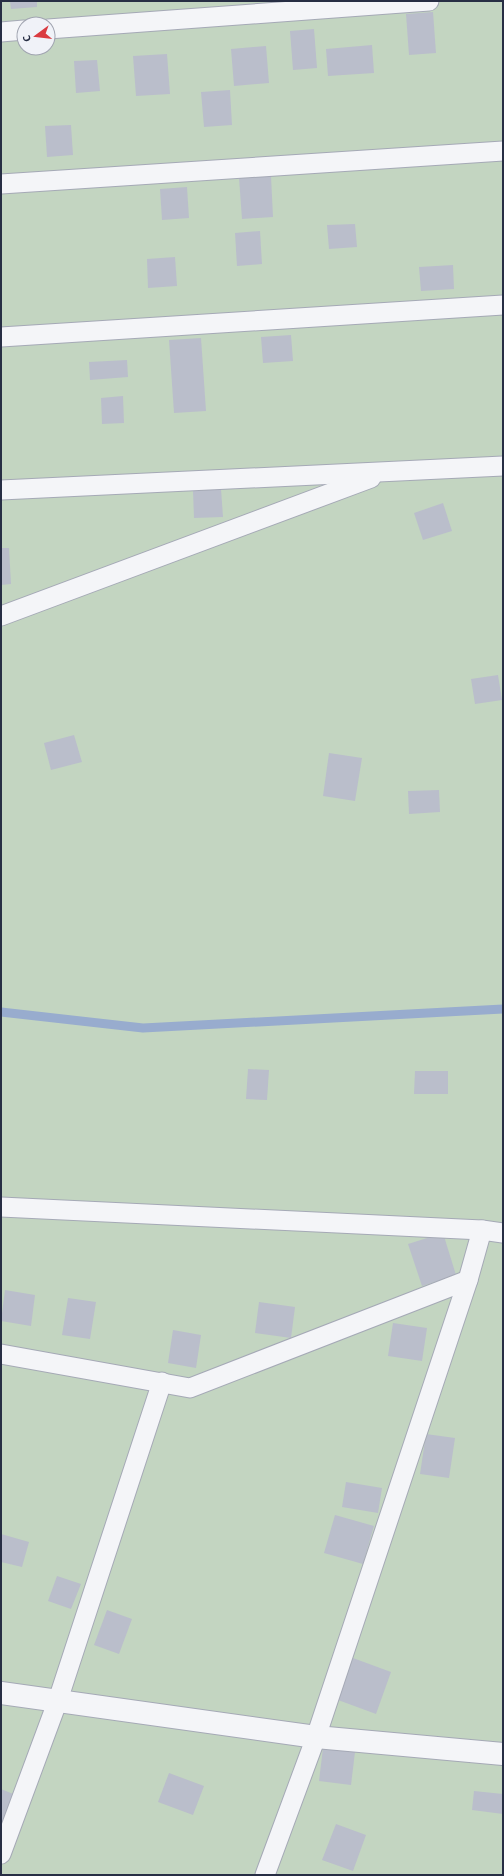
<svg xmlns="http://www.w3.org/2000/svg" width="504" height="1876" font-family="'Alegreya Sans',sans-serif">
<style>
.green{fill:#c3d5c1;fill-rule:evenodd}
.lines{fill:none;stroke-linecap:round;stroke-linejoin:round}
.stream{stroke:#98acce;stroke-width:9}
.building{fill:#babecb}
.service-casing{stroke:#a5a9b6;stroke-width:21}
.minor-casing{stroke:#a5a9b6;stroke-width:24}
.service{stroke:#f4f5f8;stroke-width:19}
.minor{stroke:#f4f5f8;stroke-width:22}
</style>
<rect width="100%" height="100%" fill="#e0e3eb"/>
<path class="green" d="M1,1H503V1875H1ZM24,24H48V48H24Z"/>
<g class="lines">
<polyline class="stream" points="1,1012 143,1028 503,1009"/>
</g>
<g class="building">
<polygon points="10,1 37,1 37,7 11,9"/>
<polygon points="433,12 436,53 409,55 406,14"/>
<polygon points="314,29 317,68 293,70 290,31"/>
<polygon points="372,45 374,73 328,76 326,49"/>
<polygon points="266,46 269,83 234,86 231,49"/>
<polygon points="167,54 170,94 136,96 133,56"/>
<polygon points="97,60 100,91 76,93 74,61"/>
<polygon points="230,90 232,125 204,127 201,92"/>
<polygon points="71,125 73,155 47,157 45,126"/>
<polygon points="271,176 273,217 242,219 239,178"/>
<polygon points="187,187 189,218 162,220 160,189"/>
<polygon points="355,224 357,247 329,249 327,225"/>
<polygon points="260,231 262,264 237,266 235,233"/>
<polygon points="175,257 177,286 148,288 147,259"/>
<polygon points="453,265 454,289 421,291 419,267"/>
<polygon points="291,335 293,361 263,363 261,337"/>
<polygon points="201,338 206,411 174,413 169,340"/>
<polygon points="127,360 128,377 90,380 89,362"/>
<polygon points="123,396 124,423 102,424 101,398"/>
<polygon points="221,489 223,517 194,518 193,491"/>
<polygon points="443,503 452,531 423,540 414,513"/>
<polygon points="1,548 9,548 11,584 1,585"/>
<polygon points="498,675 502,700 475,704 471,679"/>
<polygon points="74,735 82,762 51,770 44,743"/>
<polygon points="329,753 362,758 355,801 323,796"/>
<polygon points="439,790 440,812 409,814 408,791"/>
<polygon points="248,1069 269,1070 267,1100 246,1099"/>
<polygon points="415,1071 448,1071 448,1094 414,1094"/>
<polygon points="443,1233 456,1275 422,1286 408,1244"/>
<polygon points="5,1290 35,1295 31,1326 1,1321"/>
<polygon points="68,1298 96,1302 90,1339 62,1335"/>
<polygon points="259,1302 295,1307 291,1338 255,1333"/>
<polygon points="393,1323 427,1328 422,1361 388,1356"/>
<polygon points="173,1330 201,1335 196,1368 168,1363"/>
<polygon points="426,1434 455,1438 449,1478 420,1474"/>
<polygon points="346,1482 382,1488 378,1513 342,1507"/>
<polygon points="335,1515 374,1526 363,1564 324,1553"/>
<polygon points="1,1534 29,1542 22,1567 1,1562"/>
<polygon points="57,1576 81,1584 71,1609 48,1601"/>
<polygon points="107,1610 132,1619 119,1654 94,1645"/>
<polygon points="353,1658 391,1672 376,1714 338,1700"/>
<polygon points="323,1748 355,1752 351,1785 319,1781"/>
<polygon points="169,1773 204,1786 193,1815 158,1802"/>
<polygon points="1,1789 18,1796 7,1825 1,1822"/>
<polygon points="474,1791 503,1794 503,1814 472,1810"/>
<polygon points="336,1824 366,1835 353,1871 322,1860"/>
</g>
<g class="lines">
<defs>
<g id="service">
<polyline points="48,29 429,1"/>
<polyline points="1,32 24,30"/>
<polyline points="1,184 503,151"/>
<polyline points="1,337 503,305"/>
<polyline points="1,490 503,466"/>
<polyline points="1,616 371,478"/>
<polyline points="1,1207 482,1230 503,1233"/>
<polyline points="1,1354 190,1388 468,1280"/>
<polyline points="1,1854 58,1700 162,1382"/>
<polyline points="265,1875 316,1737 468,1280 482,1230"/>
</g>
<polyline id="minor" points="1,1693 316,1737 503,1754"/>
</defs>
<use href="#service" class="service-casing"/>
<use href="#minor" class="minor-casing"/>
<use href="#service" class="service"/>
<use href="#minor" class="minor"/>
</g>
<rect width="504" height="1876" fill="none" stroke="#272e44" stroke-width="4"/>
<g transform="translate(36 36) rotate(255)"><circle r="19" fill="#f0f2f8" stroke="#a0a4b0"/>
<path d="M0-3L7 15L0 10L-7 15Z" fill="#da3b40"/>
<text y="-6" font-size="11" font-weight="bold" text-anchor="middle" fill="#272e44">С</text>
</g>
</svg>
